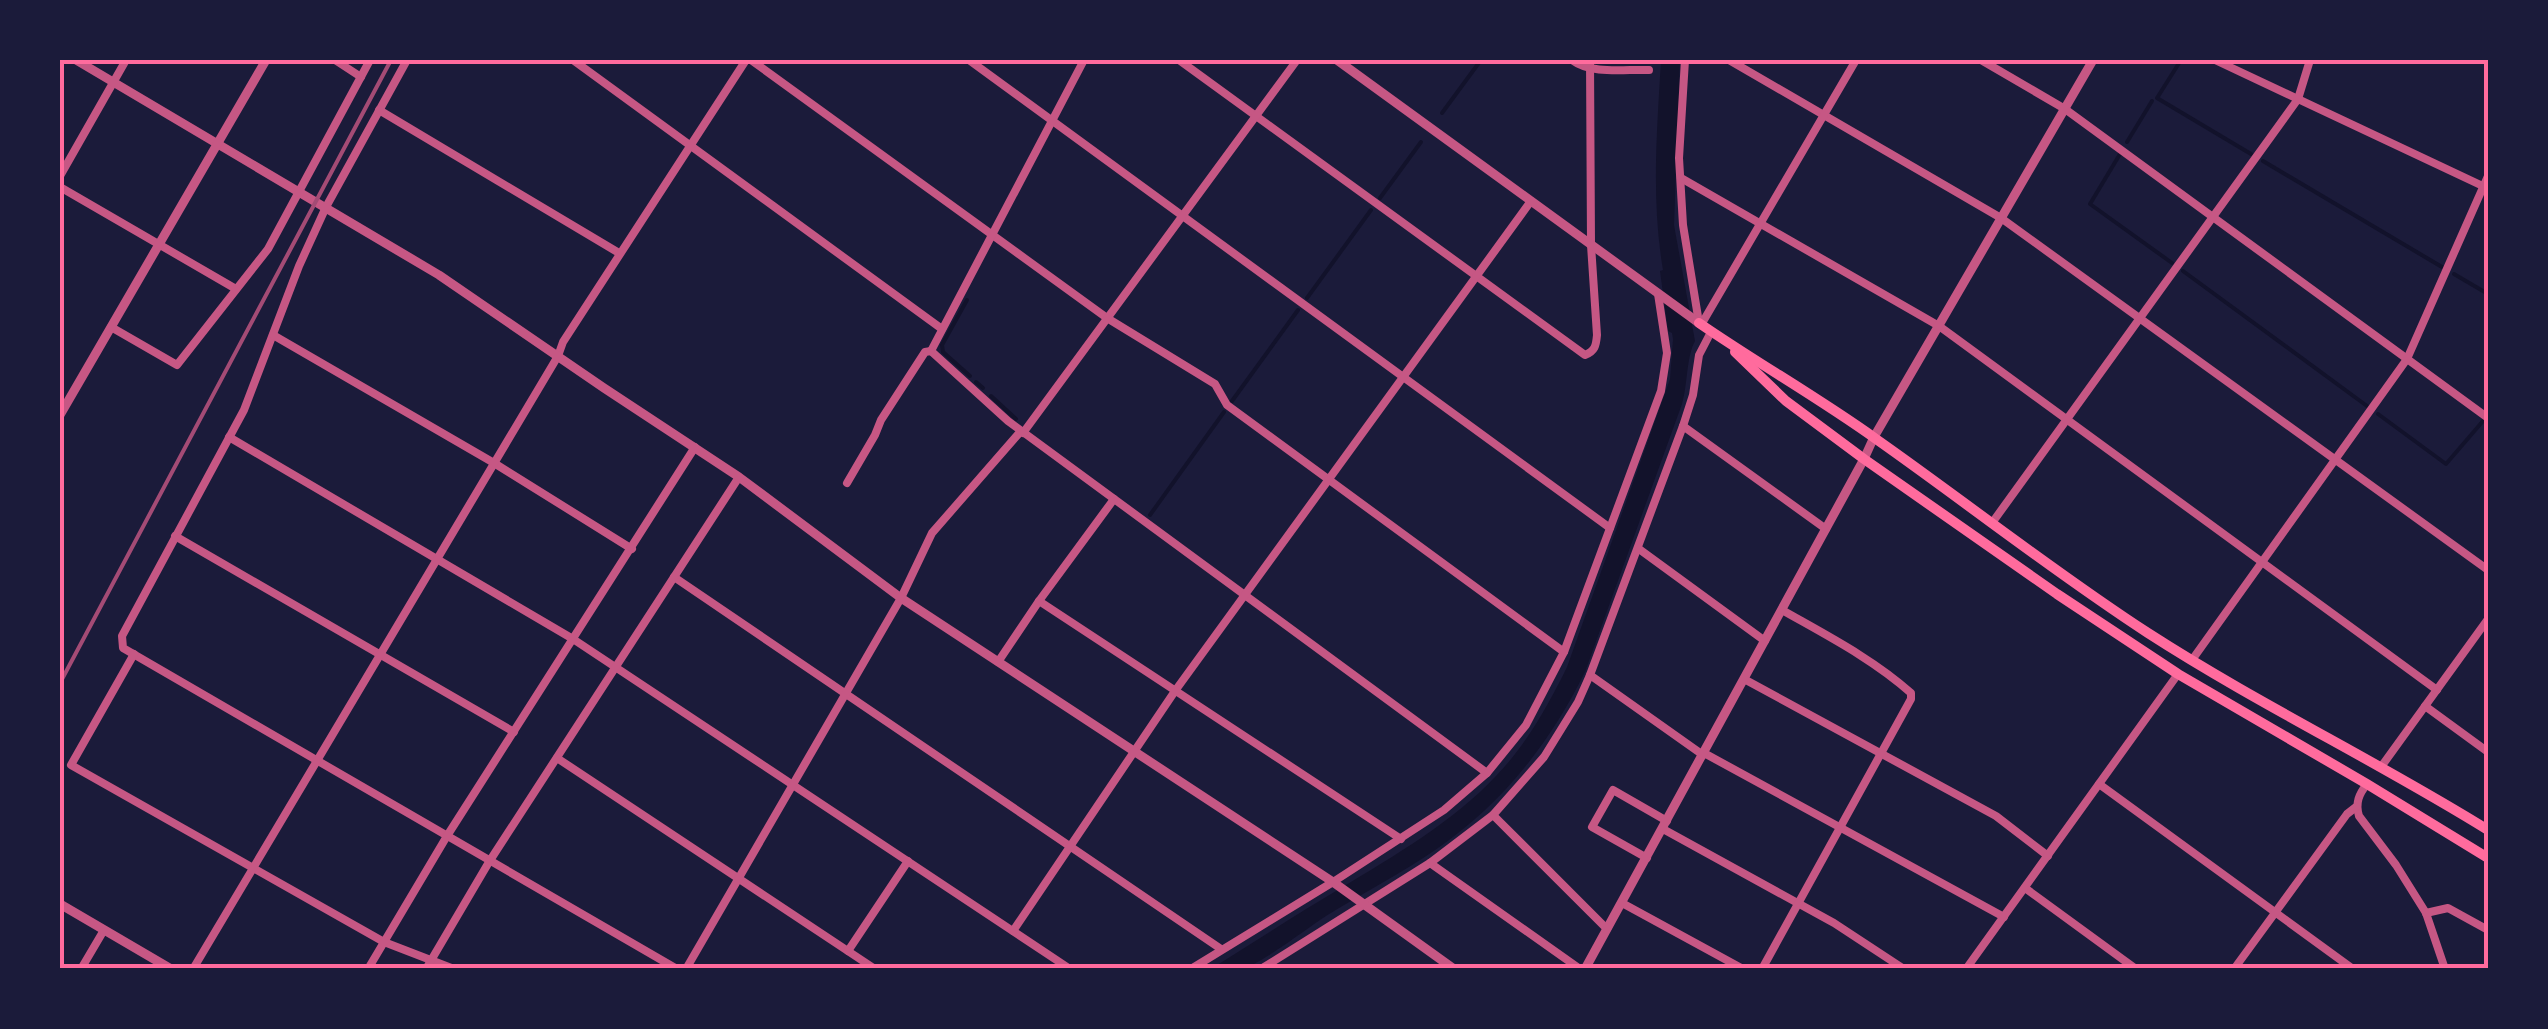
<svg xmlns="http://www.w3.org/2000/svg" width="2548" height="1029" font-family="Arial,sans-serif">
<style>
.water{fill:#12122b}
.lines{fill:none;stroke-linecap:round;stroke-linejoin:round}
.stream{stroke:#12122b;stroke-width:4}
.minor{stroke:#c65784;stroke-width:8}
.tertiary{stroke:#c65784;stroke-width:9}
.secondary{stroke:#ff6b9d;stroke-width:10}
.rail{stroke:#a44b75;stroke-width:4}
.neatline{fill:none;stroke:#ff6b9d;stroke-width:4}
</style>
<rect width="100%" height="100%" fill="#1b1b3a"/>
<path class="water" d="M1661,60H1680L1674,225L1695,341C1686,358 1688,384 1682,404L1585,672C1550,743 1503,803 1438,848C1402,873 1363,893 1326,916C1309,927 1257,967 1241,969C1232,970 1220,969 1211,969C1254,942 1297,914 1341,888C1394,856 1454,821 1496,776C1526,745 1548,706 1567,667L1670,379L1673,339L1672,333L1668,331L1660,271L1663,270C1651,199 1657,131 1661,60Z"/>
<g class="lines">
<g class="stream">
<polyline points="2181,60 2157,98 2251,154"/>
<polyline points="1442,113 1481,60"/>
<polyline points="2127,142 2152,101"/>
<polyline points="2120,154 2090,204 2172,263"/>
<polyline points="2263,161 2442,267"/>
<polyline points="1380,198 1421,142"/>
<polyline points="2183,271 2367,406"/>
<polyline points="2454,274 2488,294"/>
<polyline points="1307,298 1371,210"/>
<polyline points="967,300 942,345 943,352 970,376"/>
<polyline points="976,382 983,388"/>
<polyline points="991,396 1016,419"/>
<polyline points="1232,401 1298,310"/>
<polyline points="2378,414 2446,464 2483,421"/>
<polyline points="1150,515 1224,412"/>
</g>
<g class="minor">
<polyline points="335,60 361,77"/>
<polyline points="407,60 326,207 299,266 244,410 122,636 123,648 677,969"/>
<polyline points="573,60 942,329"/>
<polyline points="751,60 1107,318 1215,384 1227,405 1564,652"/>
<polyline points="969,60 1610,528"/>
<polyline points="1084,60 931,351 1008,421 1487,773"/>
<path d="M1179,60L1585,355C1595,351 1596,346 1597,335L1591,245L1590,60"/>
<path d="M1572,60C1592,75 1625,69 1649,70"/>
<polyline points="1685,60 1679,158 1683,225 1699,323"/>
<polyline points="1729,60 2001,218 2488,570"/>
<polyline points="1981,60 2065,109 2488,418"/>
<polyline points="2215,60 2487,188"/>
<polyline points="379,110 619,253"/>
<polyline points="60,176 126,60"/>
<polyline points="1681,178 1939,326 2437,690"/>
<polyline points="60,187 236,289"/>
<polyline points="1701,325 1856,60"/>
<polyline points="111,327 177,365 268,249 370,60"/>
<polyline points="273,335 494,463 632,549"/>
<polyline points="1683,426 1826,529"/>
<polyline points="1023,433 1297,60"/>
<polyline points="229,437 573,639 1070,969"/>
<polyline points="847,483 875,435 881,420 925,352 931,351"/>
<polyline points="1992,523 2298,99 2310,60"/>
<polyline points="175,536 514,732"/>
<polyline points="1639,549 1765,641"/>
<polyline points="674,577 1221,949"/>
<polyline points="1039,601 1401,839"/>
<polyline points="134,654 71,765 384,942 454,969"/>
<polyline points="2192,660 2407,359 2488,176"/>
<polyline points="998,662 1039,601 1114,499"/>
<polyline points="1590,675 1703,755"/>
<polyline points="1744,679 1996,816 2048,856"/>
<polyline points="2425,706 2488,752"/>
<polyline points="1704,753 2004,917"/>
<polyline points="557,758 875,969"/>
<polyline points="2381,767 2488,619"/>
<polyline points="2099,784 2353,969"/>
<path d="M2367,784C2359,794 2355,803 2359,816L2396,865L2426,913L2445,969"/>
<polyline points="1493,815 1607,929"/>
<polyline points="1663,829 1834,923 1904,969"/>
<polyline points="1647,858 1592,827 1613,790 1667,821"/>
<polyline points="1430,863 1580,969"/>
<polyline points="2025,888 2136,969"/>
<polyline points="1622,903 1743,969"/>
<polyline points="2426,913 2448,908 2488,930"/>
<polyline points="1013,931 1175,691 1531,201"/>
<polyline points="848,951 908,861"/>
<polyline points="81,969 104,930"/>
<polyline points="193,969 558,356 563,342 746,60"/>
<polyline points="368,969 447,836 695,447"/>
<polyline points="426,969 489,862 739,477"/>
<polyline points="686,969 901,598 932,533 1021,431"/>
<polyline points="1191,969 1333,882 1444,810 1487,773 1526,725 1564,652 1661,391 1667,353 1658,294"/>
<polyline points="1261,969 1430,863 1493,815 1544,757 1578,702 1590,675 1683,426 1693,395 1699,355 1711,332"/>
<path d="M1762,969L1911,699V693C1873,659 1826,635 1782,610"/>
<polyline points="1966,969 2178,674"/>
<polyline points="2234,969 2347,814 2356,807"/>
</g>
<g class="tertiary">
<polyline points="76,60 439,275 604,388 739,477 901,598 1333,882 1454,969"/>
<polyline points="1337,60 1699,323"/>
<polyline points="60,415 266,60"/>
<polyline points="60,904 171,969"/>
<polyline points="1585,969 1864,459 1874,437 2093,60"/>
</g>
<g class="secondary">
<path d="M1699,323C1757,363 1819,398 1876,439C1967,503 2054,572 2148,633C2258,704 2377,761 2488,830"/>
<polyline points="1735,352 1786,401 1864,459 2057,594 2178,674 2367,784 2488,858"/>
</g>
<polyline class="rail" points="60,683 391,60"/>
</g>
<rect width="2548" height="1029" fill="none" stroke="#1b1b3a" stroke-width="125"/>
<rect x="62" y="62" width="2424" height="904" class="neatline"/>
</svg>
